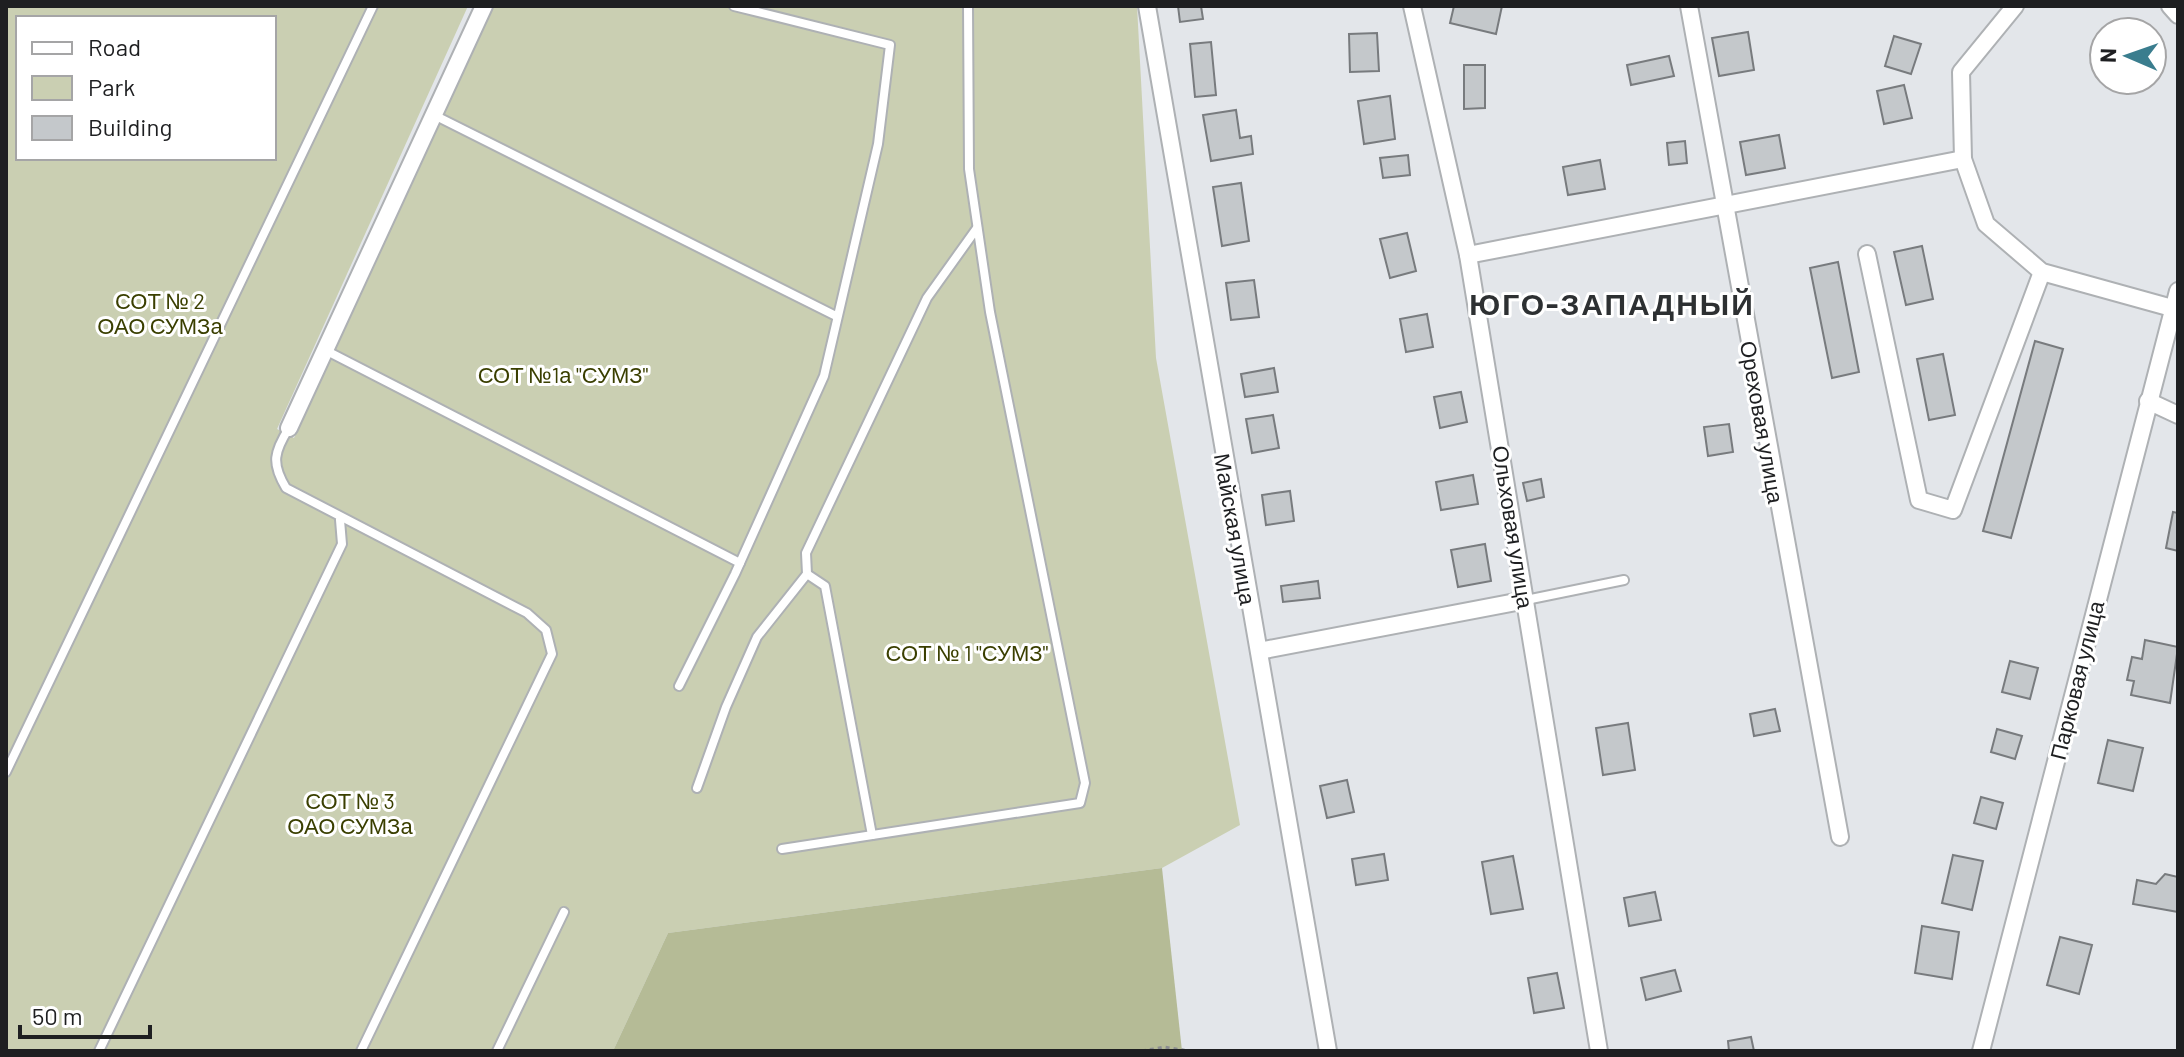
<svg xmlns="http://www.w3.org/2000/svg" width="2184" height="1057" font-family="Barlow,sans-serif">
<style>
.green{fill:#cacfb2;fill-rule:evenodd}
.forest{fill:#b5bb96}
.building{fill:#c4c8cb;stroke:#787b7e;stroke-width:2}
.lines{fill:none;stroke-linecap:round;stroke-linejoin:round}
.service-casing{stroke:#aeb1b4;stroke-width:12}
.minor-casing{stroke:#aeb1b4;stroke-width:20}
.path{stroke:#8a8c90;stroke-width:3;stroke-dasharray:4 4;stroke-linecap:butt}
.service{stroke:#fff;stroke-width:8}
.minor{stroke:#fff;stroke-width:16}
.labels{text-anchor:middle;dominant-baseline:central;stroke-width:6;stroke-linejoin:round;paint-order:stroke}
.park-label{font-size:22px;fill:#3a3f00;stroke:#fff}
.street-label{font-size:22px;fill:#1e1f21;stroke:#fff}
.district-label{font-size:30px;font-weight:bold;letter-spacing:2px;fill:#2d3032;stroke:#fff}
</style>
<rect width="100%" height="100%" fill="#e3e6ea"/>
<path class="green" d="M6,6H468L277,429L294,438L490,6H1137L1156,358L1240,825L1162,868L668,933L613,1051H6ZM18,18H274V158H18Z"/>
<polygon class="forest" points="1162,868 1182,1051 613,1051 668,933"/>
<g class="building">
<polygon points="1178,6 1201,6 1203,19 1180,22"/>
<polygon points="1454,6 1502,6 1496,34 1450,23"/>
<polygon points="1748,32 1754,70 1719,76 1712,38"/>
<polygon points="1377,33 1379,71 1350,72 1349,34"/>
<polygon points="1894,36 1921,44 1911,74 1885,66"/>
<polygon points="1211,42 1216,95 1195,97 1190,44"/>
<polygon points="1669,56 1674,76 1631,85 1627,65"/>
<polygon points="1464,65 1485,65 1485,108 1464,109"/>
<polygon points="1904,85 1912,118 1884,124 1877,91"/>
<polygon points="1390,96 1395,139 1364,144 1358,101"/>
<polygon points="1236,110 1240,138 1251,136 1253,154 1211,161 1203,115"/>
<polygon points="1779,135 1785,168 1746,175 1740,142"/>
<polygon points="1685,141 1687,163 1669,165 1667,143"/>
<polygon points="1408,155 1410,175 1383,178 1380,158"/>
<polygon points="1600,160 1605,189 1568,195 1563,167"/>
<polygon points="1241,183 1249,241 1222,246 1213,187"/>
<polygon points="1407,233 1416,271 1390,278 1380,239"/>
<polygon points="1922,246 1933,299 1906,305 1894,252"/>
<polygon points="1838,262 1859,372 1832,378 1810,268"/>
<polygon points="1254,280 1259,317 1231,320 1226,283"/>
<polygon points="1427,314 1433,347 1406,352 1400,319"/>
<polygon points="2035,341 2063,349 2011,538 1983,531"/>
<polygon points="1943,354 1955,415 1929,420 1917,359"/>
<polygon points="1274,368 1278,392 1245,397 1241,374"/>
<polygon points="1461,392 1467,422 1440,428 1434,397"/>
<polygon points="1273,415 1279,448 1252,453 1246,419"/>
<polygon points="1729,424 1733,452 1708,456 1704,427"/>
<polygon points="1473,475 1478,504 1441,510 1436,482"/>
<polygon points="1541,479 1544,497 1527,501 1523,483"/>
<polygon points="1290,491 1294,521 1266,525 1262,495"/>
<polygon points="2173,512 2178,513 2178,551 2166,548"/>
<polygon points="1485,544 1491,581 1458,587 1451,550"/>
<polygon points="1318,581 1320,598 1283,602 1281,586"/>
<polygon points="2145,640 2178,647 2170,703 2131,695 2134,681 2127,680 2132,657 2142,659"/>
<polygon points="2010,661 2038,668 2030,699 2002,692"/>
<polygon points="1775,709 1780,731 1754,736 1750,714"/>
<polygon points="1628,723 1635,770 1603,775 1596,728"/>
<polygon points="1997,729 2022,736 2015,759 1991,752"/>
<polygon points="2108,740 2143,748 2133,791 2098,783"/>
<polygon points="1347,780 1354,812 1327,818 1320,786"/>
<polygon points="1981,797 2003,803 1996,829 1974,823"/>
<polygon points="1384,854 1388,880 1356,885 1352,859"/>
<polygon points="1953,855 1983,861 1972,910 1942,903"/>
<polygon points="1513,856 1523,909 1491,914 1482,862"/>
<polygon points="2165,874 2178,877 2178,912 2133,904 2137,880 2156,884"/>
<polygon points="1655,892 1661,920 1629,926 1624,898"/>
<polygon points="1922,926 1959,932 1952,979 1915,973"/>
<polygon points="2060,937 2092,945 2079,994 2047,985"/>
<polygon points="1675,970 1681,991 1646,1000 1641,978"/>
<polygon points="1557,973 1564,1008 1534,1013 1528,978"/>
<polygon points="1751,1037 1754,1051 1729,1051 1728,1041"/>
</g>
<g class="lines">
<defs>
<g id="service">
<polyline points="434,115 836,316"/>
<polyline points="325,350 740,563"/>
<path d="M289,428C274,452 271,463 286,488L527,613L546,630L552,654L361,1051"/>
<polyline points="807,574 825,586 872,835"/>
<polyline points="1526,600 1624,580"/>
<polyline points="679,686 735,574 824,376 878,144 890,45 734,6"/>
<polyline points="6,772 373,6"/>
<polyline points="697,788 726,707 757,637 807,574 806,553 927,298 977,228"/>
<polyline points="782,849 1080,803 1085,783 990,312 969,169 968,6"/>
<polyline points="99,1051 342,544 340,520"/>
<polyline points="497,1051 564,912"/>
</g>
<g id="minor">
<polyline points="1147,6 1328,1051"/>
<polyline points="1412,6 1468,255 1599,1051"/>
<polyline points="1689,6 1840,837"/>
<polyline points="2015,6 1961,72 1963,159 1986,224 2042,272 2172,308"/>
<polyline points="2170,6 2178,15"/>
<polyline points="1867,254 1919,500 1953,510 2042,272"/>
<polyline points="1468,255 1963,159"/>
<polyline points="2148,401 2178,415"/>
<polyline points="289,428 484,6"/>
<polyline points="1259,651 1526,600"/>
<polyline points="1981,1051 2178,291"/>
</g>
</defs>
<use href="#service" class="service-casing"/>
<use href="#minor" class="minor-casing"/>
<polyline class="path" points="1142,1051 1164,1047 1189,1051"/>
<use href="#service" class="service"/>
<use href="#minor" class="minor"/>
</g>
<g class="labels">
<g class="park-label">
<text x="160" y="300">СОТ № 2<tspan x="160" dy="25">ОАО СУМЗа</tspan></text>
<text x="563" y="374">СОТ №1а "СУМЗ"</text>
<text x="967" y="652">СОТ № 1 "СУМЗ"</text>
<text x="350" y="800">СОТ № 3<tspan x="350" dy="25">ОАО СУМЗа</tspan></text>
</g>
<g class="street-label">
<text transform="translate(1763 422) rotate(80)">Ореховая улица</text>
<text transform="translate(1514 527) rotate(81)">Ольховая улица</text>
<text transform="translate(1236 529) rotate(80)">Майская улица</text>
<text transform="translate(2076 680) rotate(-76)">Парковая улица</text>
</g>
<g class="district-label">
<text x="1612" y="303">ЮГО-ЗАПАДНЫЙ</text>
</g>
</g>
<rect width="2184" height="1057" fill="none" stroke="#1e1f21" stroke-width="16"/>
<rect x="16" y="16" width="260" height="144" fill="#ffffff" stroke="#a5a5a6" stroke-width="2"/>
<rect x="32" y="42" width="40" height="12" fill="#ffffff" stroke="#a5a5a6" stroke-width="2"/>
<text x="88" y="56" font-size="24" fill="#1e1f21">Road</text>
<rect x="32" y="76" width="40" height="24" fill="#cacfb2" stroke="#a5a5a6" stroke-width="2"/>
<text x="88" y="96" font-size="24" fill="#1e1f21">Park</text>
<rect x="32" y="116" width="40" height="24" fill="#c4c8cb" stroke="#a5a5a6" stroke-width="2"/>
<text x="88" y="136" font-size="24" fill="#1e1f21">Building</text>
<g transform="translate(2128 56) rotate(272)"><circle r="38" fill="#ffffff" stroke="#a5a5a6" stroke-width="2"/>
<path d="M0-6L14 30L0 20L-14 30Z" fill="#3a7d8e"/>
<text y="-12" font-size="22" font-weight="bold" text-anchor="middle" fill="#1e1f21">N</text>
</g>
<path d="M20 1025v12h130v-12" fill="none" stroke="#1e1f21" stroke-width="4"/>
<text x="32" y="1025" font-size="24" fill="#1e1f21" stroke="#ffffff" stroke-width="6" paint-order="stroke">50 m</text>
</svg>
